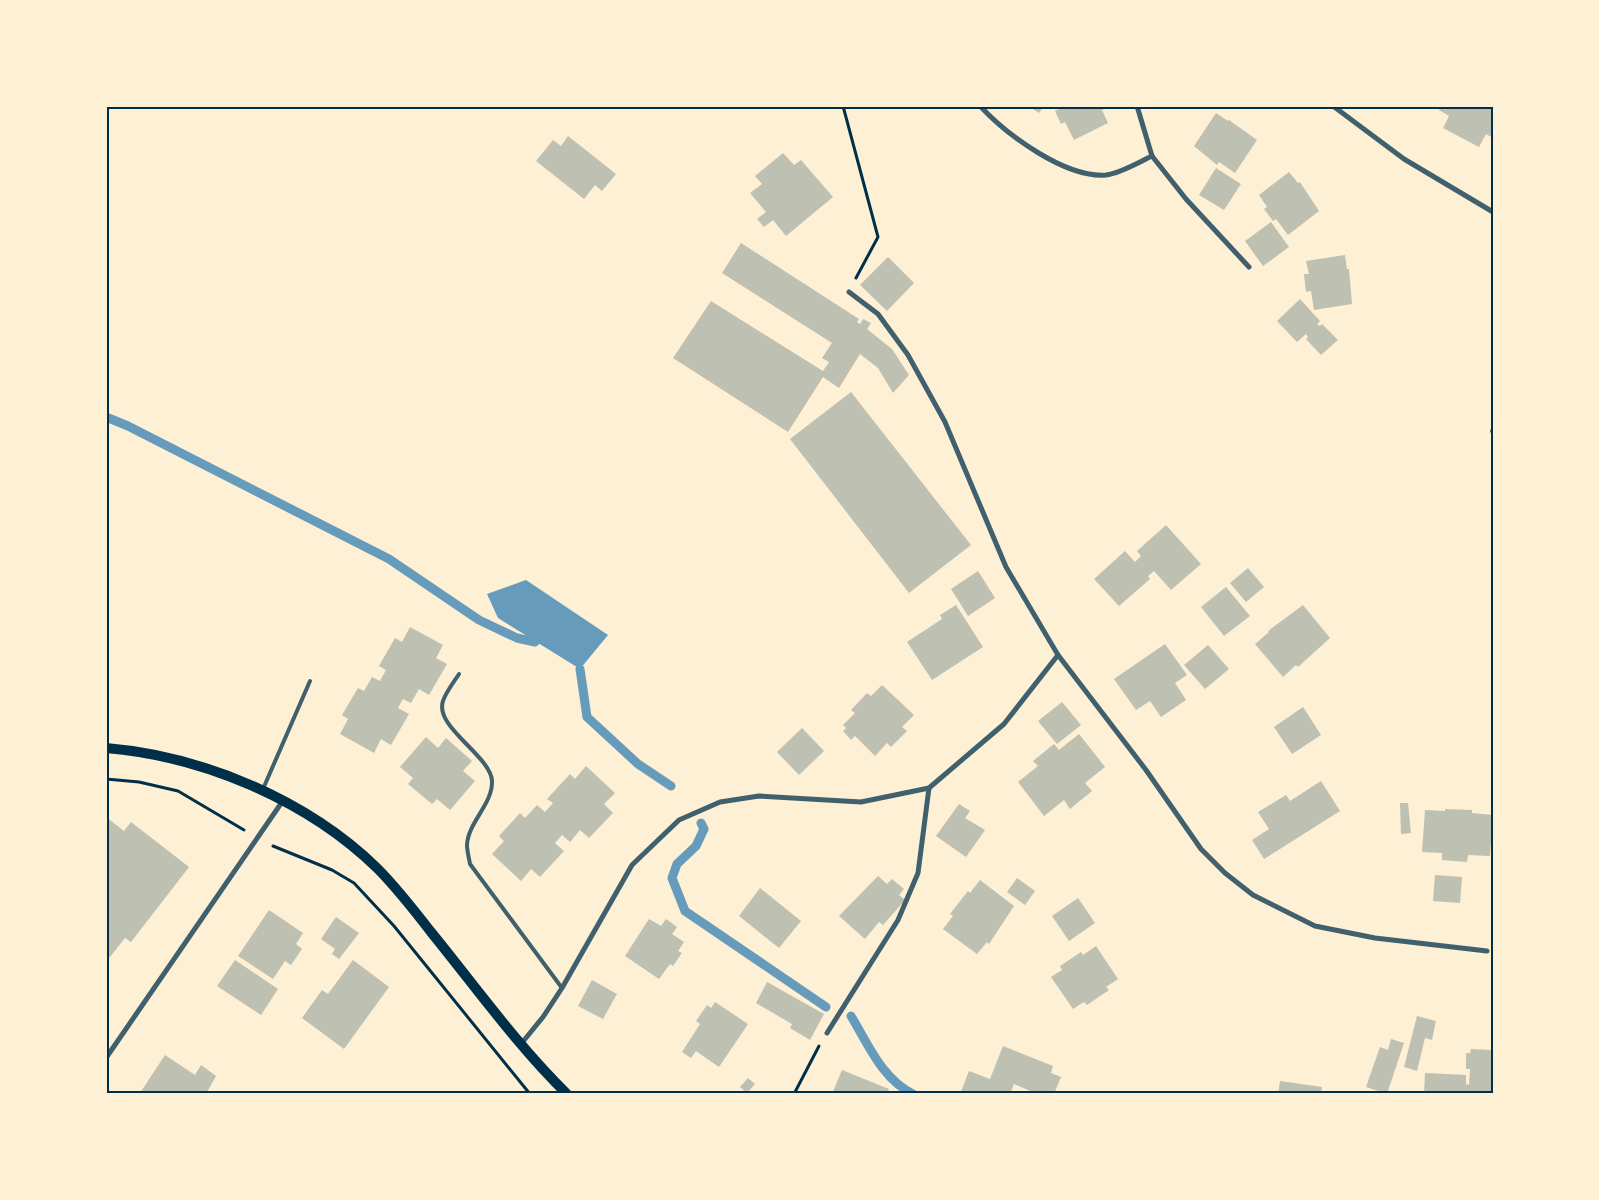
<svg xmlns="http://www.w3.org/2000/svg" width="1599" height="1200" font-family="'Noto Serif',serif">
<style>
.water{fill:#669bbc}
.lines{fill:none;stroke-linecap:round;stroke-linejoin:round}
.stream{stroke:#669bbc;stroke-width:9}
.building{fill:#bec0b2}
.path{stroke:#003049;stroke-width:3}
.service{stroke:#3f606c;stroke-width:4}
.minor{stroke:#3f606c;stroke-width:5}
.secondary{stroke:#003049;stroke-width:10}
.neatline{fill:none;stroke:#003049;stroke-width:2}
</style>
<rect width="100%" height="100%" fill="#fdf0d5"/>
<polygon class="water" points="526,580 608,635 580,669 498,618 487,594"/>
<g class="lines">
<g class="stream">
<polyline points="106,417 128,426 389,559 479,620 517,638 535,642"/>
<polyline points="580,669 587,717 638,764 671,786"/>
<polyline points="701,823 704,829 696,846 677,864 672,878 685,911 826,1007"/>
<path d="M851,1016C868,1044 882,1079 913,1094"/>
</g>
</g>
<g class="building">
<polygon points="1028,106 1044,106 1039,113"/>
<polygon points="1057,106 1103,106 1104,109 1102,110 1108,123 1074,140 1065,122 1061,124 1055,111 1059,109"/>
<polygon points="1441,106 1493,106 1493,138 1486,134 1479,147 1443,128 1449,116 1439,110"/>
<polygon points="1216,113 1228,121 1229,120 1257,140 1235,173 1219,162 1217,165 1194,146"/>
<polygon points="568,136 616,174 602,191 595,185 584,199 536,161 553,140 561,146"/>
<polygon points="783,153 794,165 801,160 833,197 786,236 773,220 764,227 757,219 766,212 750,193 762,184 755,176"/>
<polygon points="1216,168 1241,184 1224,210 1199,195"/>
<polygon points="1289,172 1298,183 1300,182 1319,211 1288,235 1276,219 1273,221 1264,209 1267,207 1259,195"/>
<polygon points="1271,222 1289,247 1263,266 1245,241"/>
<polygon points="741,243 859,319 857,322 860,324 863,319 871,323 867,329 892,349 909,375 893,393 878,368 860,354 839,388 823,377 788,432 673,358 711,301 823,371 829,362 822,358 832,343 722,273"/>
<polygon points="1345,255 1347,269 1349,269 1352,304 1314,310 1311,291 1306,292 1304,274 1309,274 1306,261"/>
<polygon points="888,257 914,283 887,311 860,285"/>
<polygon points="1300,299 1320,321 1317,324 1320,326 1322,324 1338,340 1321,355 1306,339 1308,337 1306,334 1297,342 1277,321"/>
<polygon points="851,392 971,545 909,593 790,439"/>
<polygon points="1166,525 1201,564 1171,590 1154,571 1148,576 1150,579 1119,606 1094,579 1125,551 1135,562 1141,556 1137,551"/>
<polygon points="1248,568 1264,587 1246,602 1230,583"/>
<polygon points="978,571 995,598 968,616 951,589"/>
<polygon points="1226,587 1250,616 1224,636 1201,607"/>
<polygon points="956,605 983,647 932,680 907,642 942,619 940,615"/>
<polygon points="1303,605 1330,638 1298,667 1296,665 1283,677 1255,644 1269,632 1268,631"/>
<polygon points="410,627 443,645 436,658 447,664 429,695 419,689 411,703 403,699 398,708 409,714 391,745 381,739 374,753 340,734 348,719 342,715 358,688 364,691 372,677 380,681 386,670 379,666 395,638 402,642"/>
<polygon points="1165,644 1187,675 1175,683 1186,700 1161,717 1150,701 1136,710 1114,679"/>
<polygon points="1208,645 1229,669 1205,689 1184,665"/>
<polygon points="882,685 914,715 902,727 907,731 891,747 887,743 875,756 855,736 851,740 843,731 846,728 843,725 855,713 851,710 867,693 871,696"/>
<polygon points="1062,702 1081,725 1057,744 1038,721"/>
<polygon points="1303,707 1321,735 1292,754 1274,727"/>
<polygon points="802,728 824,751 799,775 777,752"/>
<polygon points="1079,734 1105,767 1085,783 1092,791 1070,809 1064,800 1044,816 1018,782 1038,766 1033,761 1054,744 1059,750"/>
<polygon points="426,737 438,748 446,738 472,761 463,771 475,781 450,810 437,799 432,804 408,784 413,778 400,767"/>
<polygon points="586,766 615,793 604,804 613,813 589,838 580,830 570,842 562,835 555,843 564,851 540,877 531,869 521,881 492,854 504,841 499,836 520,813 525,818 537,805 545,812 553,803 547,799 570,774 575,779"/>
<polygon points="1321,781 1340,811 1264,859 1252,840 1269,829 1258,812 1286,795 1290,801"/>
<polygon points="1400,803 1408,803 1411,833 1401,834"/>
<polygon points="959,804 970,811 965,818 985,830 966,857 936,836"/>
<polygon points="1445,809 1472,810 1472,813 1493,815 1490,856 1468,855 1467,862 1442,860 1442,853 1422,852 1425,810 1445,811"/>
<polygon points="106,817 124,831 131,822 189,867 131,942 125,938 106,962"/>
<polygon points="1435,875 1462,877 1460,903 1433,901"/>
<polygon points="878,876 887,884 892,879 904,889 899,895 905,900 883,925 879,922 865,939 839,916"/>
<polygon points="1017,878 1035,891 1025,905 1007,892"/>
<polygon points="980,880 1014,906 989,944 987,942 977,954 943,929 953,916 950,914 968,891 970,893"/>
<polygon points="760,888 801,921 779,948 739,916"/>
<polygon points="1078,898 1095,923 1069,941 1052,916"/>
<polygon points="269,910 303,933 296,944 302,949 291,965 285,961 273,979 238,956"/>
<polygon points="336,917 359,933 339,959 332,954 335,949 321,939"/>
<polygon points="649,919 661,926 666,919 677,927 672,934 684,942 678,951 682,953 673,966 670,964 659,979 625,956"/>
<polygon points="1096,946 1118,979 1106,987 1109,990 1087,1005 1084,1002 1073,1009 1051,977 1062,970 1060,966 1081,952 1083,955"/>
<polygon points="235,960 278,989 261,1015 217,986"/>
<polygon points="353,960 389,987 344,1049 302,1018 322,990 328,994"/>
<polygon points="592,980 617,994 603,1019 578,1006"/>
<polygon points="767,982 824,1014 810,1040 790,1028 792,1024 756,1003"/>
<polygon points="715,1002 748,1024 719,1067 696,1051 691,1058 682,1052 700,1024 696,1021 707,1005 711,1008"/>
<polygon points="1417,1016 1436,1021 1432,1040 1425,1038 1417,1071 1404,1067"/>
<polygon points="1391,1039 1404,1043 1387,1094 1366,1087 1380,1047 1388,1050"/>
<polygon points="1003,1046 1053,1066 1051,1073 1061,1077 1054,1094 1037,1094 1014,1084 1010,1094 960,1094 969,1071 990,1079"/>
<polygon points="1471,1049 1493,1050 1493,1094 1424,1094 1425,1073 1466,1075 1466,1084 1469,1085 1470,1069 1466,1069 1466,1053 1470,1053"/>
<polygon points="165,1055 195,1075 201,1065 216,1076 206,1094 140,1093"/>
<polygon points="842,1070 889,1089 887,1094 832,1094"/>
<polygon points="748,1078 755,1084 747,1093 740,1087"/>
<polygon points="1280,1081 1322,1087 1321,1094 1278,1094"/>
</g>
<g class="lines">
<g class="path">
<polyline points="843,106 878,237 856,278"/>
<polyline points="106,779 139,782 178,791 244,830"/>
<polyline points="273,846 332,870 354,883 394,926 530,1094"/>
<polyline points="794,1094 819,1046"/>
</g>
<g class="service">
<polyline points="1492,431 1493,431"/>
<path d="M459,674C454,682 446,692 443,701C434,727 491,756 492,781C493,804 468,822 467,845C467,851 469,858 470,864L562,988"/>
<polyline points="263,789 310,681"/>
</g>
<g class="minor">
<path d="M980,106C1007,135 1065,178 1106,175C1121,173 1139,162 1152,156L1137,106"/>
<polyline points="1333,106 1404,159 1493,212"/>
<polyline points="1152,156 1186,199 1249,267"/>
<polyline points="1058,655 1146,770 1201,849 1225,873 1253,895 1315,926 1375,938 1487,951"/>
<polyline points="827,1033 898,920 918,873 929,788"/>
<polyline points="521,1044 543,1017 562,988 632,865 679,820 720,802 759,796 861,802 929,788 1004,724 1058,655 1006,567 945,422 908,355 878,314 849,292"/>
<polyline points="106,1058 282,802"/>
</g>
<path class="secondary" d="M106,748C203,756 307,800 377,868C397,888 414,910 431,932C475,986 517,1045 567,1094"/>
</g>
<rect width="1599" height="1200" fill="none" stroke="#fdf0d5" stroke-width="215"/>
<rect x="108" y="108" width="1384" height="984" class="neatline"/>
</svg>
